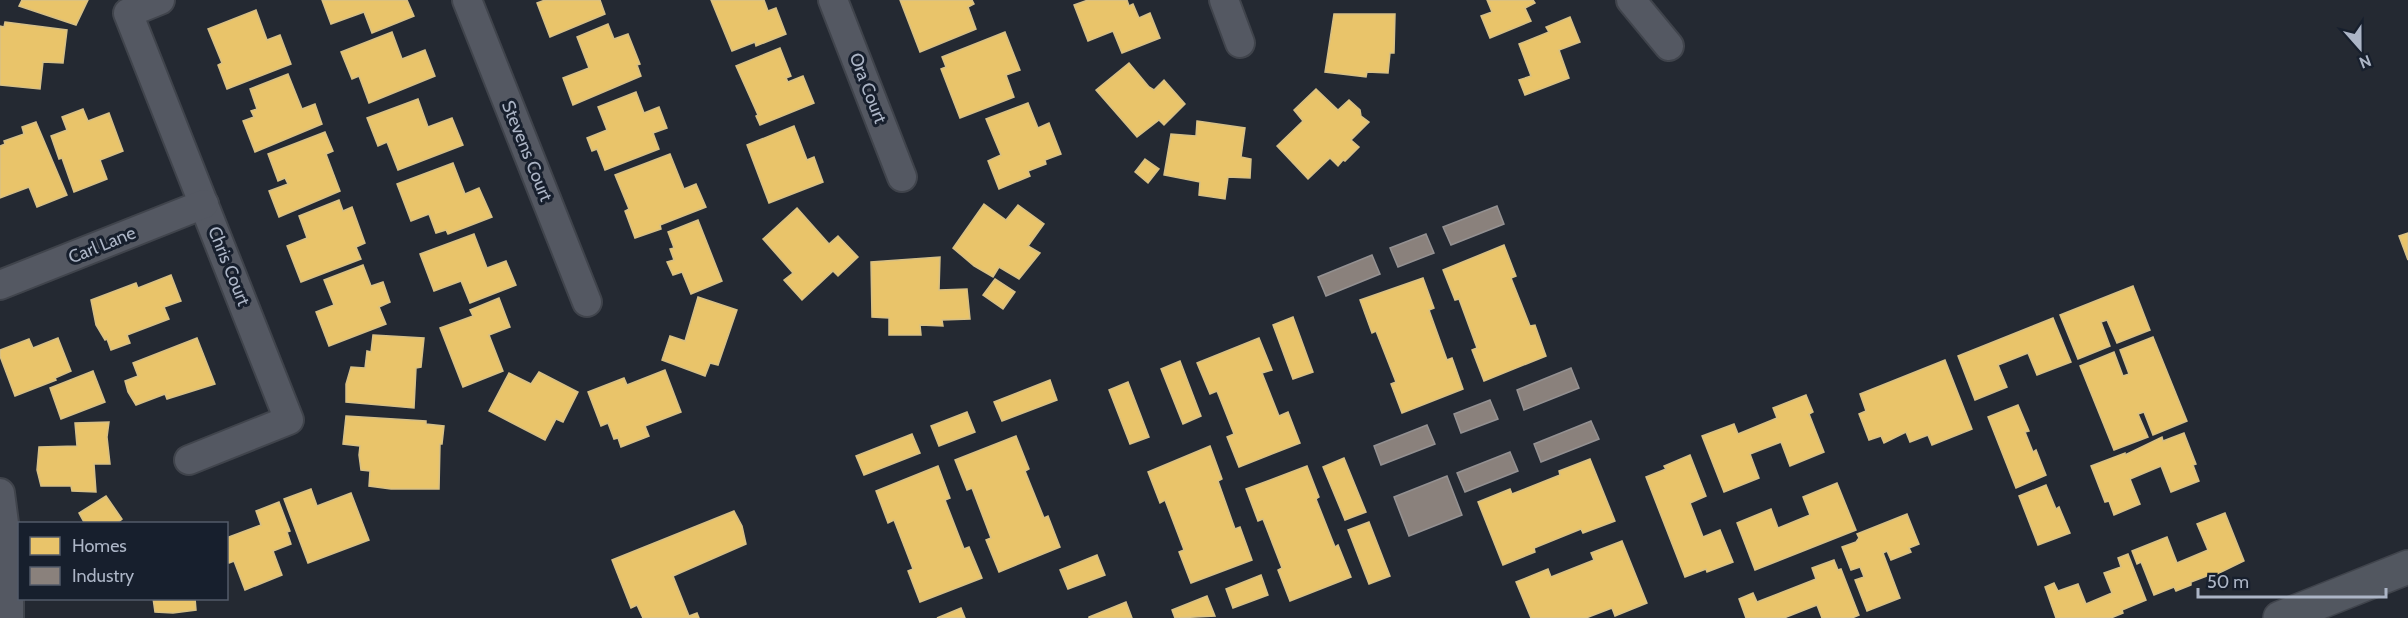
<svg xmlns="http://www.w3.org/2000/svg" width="2408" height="618" font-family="Cabin,sans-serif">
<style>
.homes{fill:#e9c46a;stroke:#d7c086;stroke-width:1.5}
.industry{fill:#8a817c;stroke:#949192;stroke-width:1.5}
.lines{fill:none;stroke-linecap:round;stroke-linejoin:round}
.street-casing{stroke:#40444c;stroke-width:32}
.secondary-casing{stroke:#40444c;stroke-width:36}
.street{stroke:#545862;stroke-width:28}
.secondary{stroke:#525760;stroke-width:33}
.labels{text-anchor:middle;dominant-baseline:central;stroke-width:6;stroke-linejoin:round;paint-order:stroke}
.street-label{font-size:18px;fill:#acb5c6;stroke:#171f2d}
</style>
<rect width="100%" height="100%" fill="#242932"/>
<g class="homes">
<polygon points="22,0 88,0 76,25 19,6"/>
<polygon points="322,0 407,0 414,16 372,33 364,12 331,24"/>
<polygon points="545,0 600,0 605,14 550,37 537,3"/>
<polygon points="711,0 764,0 768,11 776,8 786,34 756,46 755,42 732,51"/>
<polygon points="900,0 972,0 974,4 968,7 976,29 920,52"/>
<polygon points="1088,0 1127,0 1129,6 1133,4 1139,18 1150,13 1160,38 1122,53 1113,31 1088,41 1074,5"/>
<polygon points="1487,0 1533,0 1535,3 1525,8 1531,21 1490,38 1481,16 1492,12"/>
<polygon points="256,10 267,40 280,35 291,64 227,89 218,65 222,63 208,29"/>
<polygon points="1334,14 1395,14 1394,53 1390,53 1388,73 1367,72 1366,77 1325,72"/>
<polygon points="1570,17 1580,42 1559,50 1569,78 1525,95 1519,80 1531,76 1519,44 1549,32 1546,27"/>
<polygon points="5,22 67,30 63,63 43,62 40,89 0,85 0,26 4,27"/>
<polygon points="608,24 614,39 628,34 640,64 637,65 641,76 573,105 563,78 589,68 577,37"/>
<polygon points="392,32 402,59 425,50 435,76 369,103 359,76 352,79 341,52"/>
<polygon points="1005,32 1020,70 1006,75 1014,97 960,118 941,69 946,67 942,57"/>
<polygon points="780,48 791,76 786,78 788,82 803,76 814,103 760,125 756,116 758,115 736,66"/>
<polygon points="1129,63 1149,87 1154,90 1164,80 1185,104 1164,125 1159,120 1137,137 1096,90"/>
<polygon points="288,74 302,109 315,104 322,124 255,152 243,121 254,117 251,111 257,109 250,89"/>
<polygon points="1316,89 1338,110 1349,100 1360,110 1361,116 1369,122 1351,140 1359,147 1345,161 1343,160 1338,166 1330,158 1308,179 1277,146 1303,121 1294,110"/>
<polygon points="636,92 644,113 659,107 667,128 653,133 659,149 605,170 597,149 592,151 587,138 607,130 598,107"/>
<polygon points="418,99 428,127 452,118 463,145 398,170 387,142 378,146 367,118"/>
<polygon points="1028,103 1038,128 1049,123 1061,154 1045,160 1046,164 1028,171 1030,176 999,189 988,161 1001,155 986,119"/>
<polygon points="83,109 88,121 109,113 123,151 100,160 107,179 74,192 62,158 59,159 51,136 67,130 62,117"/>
<polygon points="1197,121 1245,128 1241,157 1251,159 1250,178 1228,177 1225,199 1199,195 1200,182 1164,175 1171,134 1196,136"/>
<polygon points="36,122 67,195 37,207 29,187 0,198 0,146 5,144 4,141 24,134 22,127"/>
<polygon points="794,126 807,160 814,157 823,182 769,203 747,145"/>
<polygon points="325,132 333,151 326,154 340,191 279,217 269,191 288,184 285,178 278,181 268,154"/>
<polygon points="670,154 684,189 696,184 706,207 660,225 661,229 635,238 625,211 629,209 615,175"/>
<polygon points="1145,159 1159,169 1148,183 1135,172"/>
<polygon points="453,163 465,194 479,188 492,217 448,234 446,230 436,233 429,214 411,221 397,184"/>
<polygon points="339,200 343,211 352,207 365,243 356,247 361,259 301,282 287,246 307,238 299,216"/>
<polygon points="984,204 1006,220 1018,205 1044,224 1028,246 1040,253 1019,279 999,267 993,277 974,266 953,248"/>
<polygon points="797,208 829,244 838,236 858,257 838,276 833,271 802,300 784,280 793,273 763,239"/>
<polygon points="698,220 722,281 691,294 682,272 673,275 667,262 674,260 670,249 674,248 668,232"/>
<polygon points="2408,233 2408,260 2399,236"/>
<polygon points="474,234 487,268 506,261 516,285 470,303 461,281 434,291 420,254"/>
<polygon points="1504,245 1516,276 1511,278 1530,326 1535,325 1546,356 1484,381 1472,350 1477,348 1459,299 1455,300 1443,270"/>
<polygon points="940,257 939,290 967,289 970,319 942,320 943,326 920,325 921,335 889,335 889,318 872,317 871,262"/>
<polygon points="363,265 371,286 383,282 390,302 379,307 386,324 329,346 316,312 334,305 324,280"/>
<polygon points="171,275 181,301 164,307 169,319 127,335 130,343 111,350 107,339 105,340 96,325 91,300 136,283 138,288"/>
<polygon points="1423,278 1434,308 1429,310 1447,360 1452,358 1463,389 1402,413 1391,384 1396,382 1376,331 1372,333 1360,300"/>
<polygon points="995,279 1015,292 1003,309 983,295"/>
<polygon points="2133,286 2150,330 2117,343 2107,320 2101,322 2110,346 2078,359 2060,315"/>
<polygon points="698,297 737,310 718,365 710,363 705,376 662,360 670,336 685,341"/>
<polygon points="499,298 510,327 489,335 503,371 463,387 440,328 473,316 470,310"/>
<polygon points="1293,317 1313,372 1293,379 1273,325"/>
<polygon points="2053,318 2071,362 2037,375 2028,353 1998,365 2007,387 1975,400 1958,356"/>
<polygon points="373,335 424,338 421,367 416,368 414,408 346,402 346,384 351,367 365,368 367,351 371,352"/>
<polygon points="2153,337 2187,421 2153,435 2144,412 2138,414 2148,437 2114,450 2080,366 2114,352 2123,376 2129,374 2120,350"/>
<polygon points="58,338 71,371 55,378 56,380 15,396 0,356 0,350 29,339 33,348"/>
<polygon points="197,338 215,384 167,399 165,394 136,405 128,392 125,381 138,376 133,363"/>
<polygon points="1259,338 1272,370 1262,373 1279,416 1288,412 1300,443 1239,467 1227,437 1234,434 1217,391 1210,394 1197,363"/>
<polygon points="1945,360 1972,429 1932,445 1928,435 1910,442 1906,432 1884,443 1881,436 1869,440 1859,414 1866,411 1860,394"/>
<polygon points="1180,361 1201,416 1183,424 1161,369"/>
<polygon points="665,370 681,412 645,426 649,436 621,447 618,438 614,439 608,423 601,426 588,392 624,378 627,385"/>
<polygon points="93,371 105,402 61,419 50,388"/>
<polygon points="539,372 578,392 563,422 556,419 545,440 489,411 509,373 531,384"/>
<polygon points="1050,380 1057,400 1002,421 994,402"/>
<polygon points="1128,382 1149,437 1130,444 1109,390"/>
<polygon points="1806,395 1813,412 1809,414 1824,452 1790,466 1781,442 1750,454 1759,478 1724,492 1702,436 1734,424 1738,434 1777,418 1773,408"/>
<polygon points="2018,405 2029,431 2025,432 2033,452 2036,450 2046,475 2016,488 1988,417"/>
<polygon points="967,412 975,432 939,446 931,426"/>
<polygon points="346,416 426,421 426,424 444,426 442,444 440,444 439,489 391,489 369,486 370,471 361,470 359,455 360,446 343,444"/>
<polygon points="109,422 107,437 110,464 94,464 96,492 72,491 71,486 41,486 37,470 39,447 77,446 75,423"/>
<polygon points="2184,433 2196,464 2193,465 2199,481 2171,492 2161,466 2130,479 2140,504 2114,515 2109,501 2105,502 2091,466 2125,453 2125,455 2162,437 2163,441"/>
<polygon points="912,434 920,453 864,475 856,456"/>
<polygon points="1016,436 1029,469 1025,471 1044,518 1048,516 1060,547 999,572 986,540 991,538 972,488 967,490 955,460"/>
<polygon points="1210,446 1222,479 1218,481 1235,529 1240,527 1252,560 1191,583 1179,552 1184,550 1165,500 1160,503 1148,472"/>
<polygon points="1690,455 1706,496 1690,503 1703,537 1720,530 1733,562 1707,572 1706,569 1685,577 1646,477 1666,469 1664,466"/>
<polygon points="1344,458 1366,512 1345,520 1323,467"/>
<polygon points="1590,459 1615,521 1583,533 1581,529 1534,548 1535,552 1503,565 1478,502 1510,489 1512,494 1560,475 1559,471"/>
<polygon points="938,466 950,498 945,500 964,549 969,547 982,578 920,602 908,571 913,569 894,520 888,523 876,491"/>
<polygon points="1307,466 1319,497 1316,499 1335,547 1338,545 1351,577 1290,601 1278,570 1282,568 1263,519 1258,521 1246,489"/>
<polygon points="1837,483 1856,530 1755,570 1737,523 1771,509 1778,528 1810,515 1803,497"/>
<polygon points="2046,485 2056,509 2059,507 2070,533 2038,545 2019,496"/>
<polygon points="311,489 317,506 351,493 369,540 308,563 284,499"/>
<polygon points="106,496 122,519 116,524 85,524 79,513"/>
<polygon points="279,502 290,531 287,532 291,544 273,551 282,575 245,590 234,561 229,563 226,556 226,538 261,525 256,511"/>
<polygon points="734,511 742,526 746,544 673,576 689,616 697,613 699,618 643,618 637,605 631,608 612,560"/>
<polygon points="2225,513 2244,561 2213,576 2212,574 2191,582 2191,585 2176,591 2174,587 2154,595 2141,562 2137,564 2132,551 2167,537 2177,563 2208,550 2197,524"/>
<polygon points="1907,514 1919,544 1909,548 1911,552 1891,560 1887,551 1883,553 1900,598 1867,611 1855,580 1864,577 1860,567 1851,570 1842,547 1856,542 1859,538 1857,534"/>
<polygon points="1369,522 1390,576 1369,584 1348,530"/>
<polygon points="1622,541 1647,603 1615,616 1612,608 1586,618 1531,618 1516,582 1548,569 1551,577 1594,560 1591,553"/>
<polygon points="2128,554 2146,600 2122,610 2123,613 2111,618 2056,618 2045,587 2054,583 2058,591 2078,584 2086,604 2112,593 2104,573 2121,567 2118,558"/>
<polygon points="1097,555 1105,575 1068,589 1060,570"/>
<polygon points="1834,560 1838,570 1841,569 1859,615 1852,618 1822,618 1817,605 1784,618 1746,618 1739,599 1753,593 1757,602 1816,579 1812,568"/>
<polygon points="1261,575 1268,595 1233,608 1226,589"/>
<polygon points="1207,596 1215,616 1175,618 1172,610"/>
<polygon points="153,598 195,598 196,610 173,613 155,612"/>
<polygon points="1126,602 1132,618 1089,618 1089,617"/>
<polygon points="961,608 965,618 937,618"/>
</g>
<g class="industry">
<polygon points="1497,206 1504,224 1451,245 1443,227"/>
<polygon points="1426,234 1434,253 1398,267 1390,248"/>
<polygon points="1372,255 1380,274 1326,296 1318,277"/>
<polygon points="1571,368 1579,388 1524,410 1517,390"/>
<polygon points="1490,400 1498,419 1461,433 1454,414"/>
<polygon points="1591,421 1599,439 1541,462 1534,444"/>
<polygon points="1427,425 1435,444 1381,465 1374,446"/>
<polygon points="1510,452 1518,471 1465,492 1457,473"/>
<polygon points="1447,476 1462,515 1409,536 1394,497"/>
</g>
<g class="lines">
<defs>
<g id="street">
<polyline points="160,0 128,13 289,420 189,460"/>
<polyline points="467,0 587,302"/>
<polyline points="833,0 902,177"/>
<polyline points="1224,0 1240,43"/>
<polyline points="1631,0 1669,46"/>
<polyline points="0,285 204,204"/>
<polyline points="0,493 9,561 9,618"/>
</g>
<polyline id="secondary" points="2280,618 2408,567"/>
</defs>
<use href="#street" class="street-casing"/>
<use href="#secondary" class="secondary-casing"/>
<use href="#street" class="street"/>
<use href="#secondary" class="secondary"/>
</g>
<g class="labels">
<g class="street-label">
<text transform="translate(868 88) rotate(69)">Ora Court</text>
<text transform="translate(527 151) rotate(68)">Stevens Court</text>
<text transform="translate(102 245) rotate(-22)">Carl Lane</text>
<text transform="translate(229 266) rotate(68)">Chris Court</text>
</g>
</g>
<rect x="18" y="522" width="210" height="78" fill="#171f2d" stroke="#535b6a" stroke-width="1.5"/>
<rect x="30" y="537" width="30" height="18" fill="#e9c46a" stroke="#535b6a" stroke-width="1.5"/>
<text x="72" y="552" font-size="18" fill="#acb5c6">Homes</text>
<rect x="30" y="567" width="30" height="18" fill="#8a817c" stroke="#535b6a" stroke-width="1.5"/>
<text x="72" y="582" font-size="18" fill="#acb5c6">Industry</text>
<g transform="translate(2360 48) rotate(159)" stroke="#171f2d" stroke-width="4.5" paint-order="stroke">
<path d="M0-4.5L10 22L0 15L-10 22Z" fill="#acb5c6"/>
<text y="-9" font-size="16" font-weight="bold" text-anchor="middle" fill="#acb5c6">N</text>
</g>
<path d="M2198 588v9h188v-9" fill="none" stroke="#acb5c6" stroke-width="3"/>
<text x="2207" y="588" font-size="18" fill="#acb5c6" stroke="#171f2d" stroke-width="4.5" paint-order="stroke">50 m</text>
</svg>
